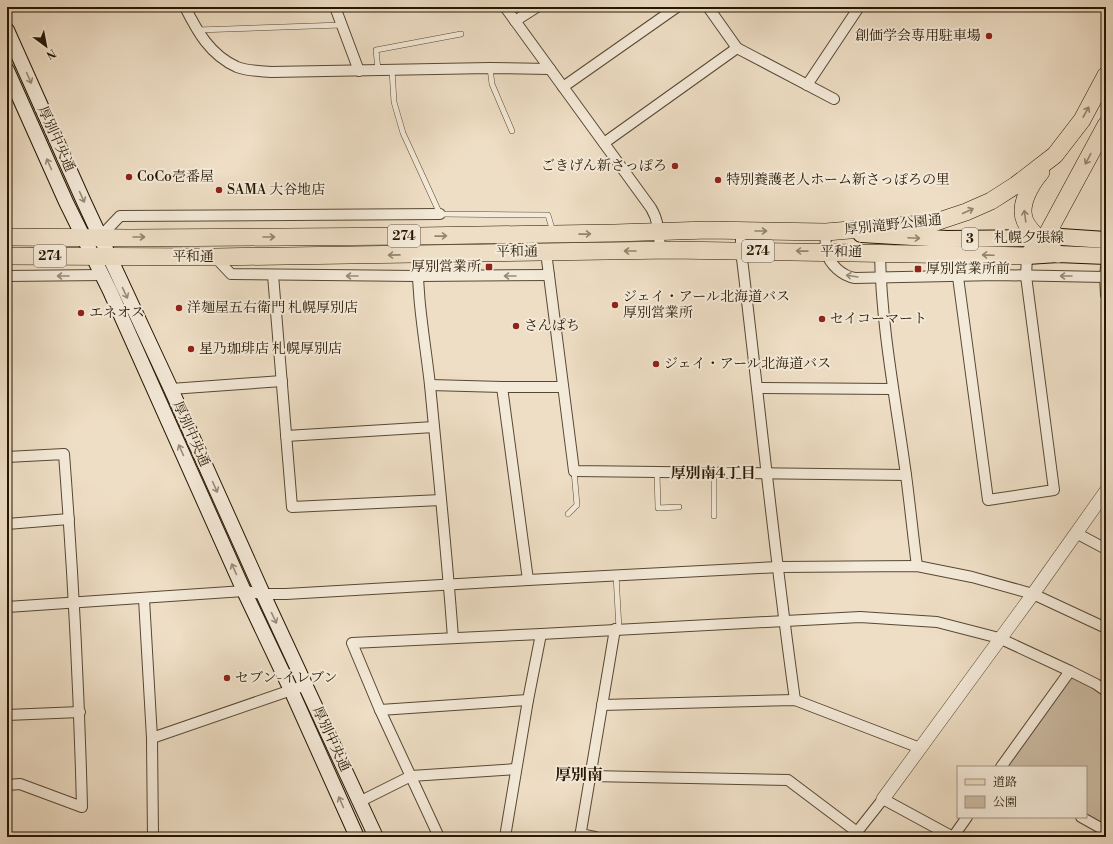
<svg xmlns="http://www.w3.org/2000/svg" width="1113" height="844" font-family="'Libre Bodoni','Noto Serif JP',serif">
<style>
.green{fill:#ccbca4;stroke:#786953}
.lines{fill:none;stroke-linecap:round;stroke-linejoin:round}
.service-casing{stroke:#574833;stroke-width:6}
.minor-casing{stroke:#574833;stroke-width:12}
.tertiary-casing{stroke:#574833;stroke-width:14}
.secondary-casing{stroke:#251602;stroke-width:16}
.primary-casing{stroke:#251602;stroke-width:18}
.trunk-casing{stroke:#251602;stroke-width:18}
.service{stroke:#f4ead9;stroke-width:5}
.minor{stroke:#f4ead9;stroke-width:10}
.tertiary{stroke:#f4ead9;stroke-width:13}
.secondary{stroke:#f4ead9;stroke-width:14}
.primary{stroke:#eedec5;stroke-width:16}
.trunk{stroke:#eedec5;stroke-width:17}
.oneway{stroke:#978b78}
.oneway2{stroke:#94846d}
.poi-dot{fill:#8f2418;stroke:#f4ead9;stroke-width:1.5}
.labels{text-anchor:middle;dominant-baseline:central;stroke-width:4;stroke-linejoin:round;paint-order:stroke}
.shield{fill:#f4ead9;stroke:#635642;stroke-width:1}
.shield-label{font-size:13px;font-weight:bold;fill:#251602}
.poi-label{font-size:14px;fill:#251602;stroke:#f4ead9;text-anchor:start}
.street-label{font-size:14px;fill:#251602;stroke:#f4ead9}
.neighbourhood-label{font-size:15px;font-weight:bold;fill:#251602;stroke:#f4ead9}
.quarter-label{font-size:16px;font-weight:bold;fill:#251602;stroke:#f4ead9}
</style>
<rect width="100%" height="100%" fill="#eedec5"/>
<filter id="stains"><feTurbulence type="fractalNoise" baseFrequency=".005" numOctaves="4"/><feColorMatrix values="0 0 0 0 .2 0 0 0 0 .09 0 0 0 0 .02 0 0 0 .5 -.17"/></filter>
<radialGradient id="worn" r=".72"><stop offset=".6" stop-color="#630" stop-opacity="0"/><stop offset="1" stop-color="#630" stop-opacity=".3"/></radialGradient>
<polygon class="green" points="1070,671 1106,691 1106,831 1086,817 1086,767 1001,767"/>
<g class="lines">
<defs>
<g id="service">
<polyline points="197,30 342,25"/>
<polyline points="490,68 492,84 512,131"/>
<polyline points="378,70 376,50 461,34"/>
<polyline points="392,70 394,102 403,133 440,214 548,215 553,232"/>
<polyline points="657,473 658,508 679,507"/>
<polyline points="568,514 577,505 574,471"/>
<polyline points="714,516 714,473"/>
<polyline points="616,575 619,629"/>
</g>
<g id="minor">
<path d="M185,7C197,31 210,55 237,67C247,71 260,71 271,72L490,68L550,69"/>
<polyline points="335,7 359,71"/>
<path d="M505,7L651,208C659,221 659,235 660,250"/>
<polyline points="708,7 737,48 834,99"/>
<polyline points="515,21 537,7"/>
<polyline points="807,85 859,7"/>
<polyline points="563,87 677,7"/>
<polyline points="604,143 737,48"/>
<path d="M741,231V250C759,400 774,551 795,700"/>
<path d="M826,232C826,238 825,245 826,251C829,264 842,276 855,278L997,275L1105,277"/>
<polyline points="100,237 120,216 440,214"/>
<path d="M418,250C416,295 425,340 430,385C438,469 447,554 453,638"/>
<polyline points="546,252 574,471 906,475"/>
<path d="M880,252C881,327 896,401 906,475C910,505 913,536 917,566"/>
<polyline points="215,257 231,274 417,276 549,275"/>
<polyline points="1106,267 1105,277 1106,295"/>
<polyline points="273,275 292,507 441,500"/>
<polyline points="7,276 102,275"/>
<polyline points="958,277 988,500 1054,490 1026,276 1027,256"/>
<polyline points="430,385 502,387 563,387"/>
<polyline points="502,387 528,580"/>
<polyline points="758,388 892,389"/>
<polyline points="171,389 282,381"/>
<polyline points="286,436 434,427"/>
<path d="M7,457L64,454C73,571 79,689 82,807L20,784L7,785"/>
<polyline points="7,524 69,519"/>
<polyline points="1076,533 1106,549"/>
<polyline points="144,599 152,738 153,837"/>
<polyline points="7,607 244,591 263,594 286,594 528,580 779,567 917,566 972,577 1033,594 1106,628"/>
<polyline points="602,705 795,700 920,748"/>
<polyline points="380,710 528,700"/>
<polyline points="7,715 80,712"/>
<polyline points="152,738 306,685"/>
<polyline points="1001,767 1070,671"/>
<polyline points="590,776 788,780 857,832"/>
<polyline points="359,802 411,776 516,769"/>
<polyline points="1081,817 1106,831"/>
<polyline points="580,834 595,837"/>
<polyline points="439,837 380,710 352,643 541,634 860,617 937,622 999,638 1070,671 1096,684 1106,691"/>
<polyline points="505,837 528,700 541,634"/>
<polyline points="580,837 615,629"/>
<polyline points="853,837 883,799 953,837"/>
<polyline points="953,837 967,817"/>
</g>
<polyline id="tertiary" points="883,799 1033,594 1106,491"/>
<g id="secondary">
<polyline points="7,30 84,202 171,389 263,594 376,837"/>
<polyline points="7,70 66,202 110,291 244,591 291,690 357,837"/>
</g>
<g id="primary">
<polyline points="861,234 947,239 1039,238 1046,236 1106,240"/>
<polyline points="1027,256 1058,254 1106,256"/>
</g>
<g id="trunk">
<path d="M1041,172C1031,184 1018,205 1025,221C1030,232 1048,248 1058,254"/>
<polyline points="7,237 130,238 418,236 615,233 708,230 826,232 933,223 966,212 991,201 1016,185 1055,155 1082,120 1106,75"/>
<polyline points="7,256 215,257 672,250 1027,256 1046,236 1106,125"/>
</g>
</defs>
<use href="#service" class="service-casing"/>
<use href="#minor" class="minor-casing"/>
<use href="#tertiary" class="tertiary-casing"/>
<use href="#secondary" class="secondary-casing"/>
<use href="#primary" class="primary-casing"/>
<use href="#trunk" class="trunk-casing"/>
<use href="#service" class="service"/>
<use href="#minor" class="minor"/>
<use href="#tertiary" class="tertiary"/>
<use href="#secondary" class="secondary"/>
<use href="#primary" class="primary"/>
<use href="#trunk" class="trunk"/>
</g>
<defs><path id="oneway-shaft" d="M-6 0H5M1.5-3L5.5 0L1.5 3" fill="none" stroke-width="1.6" stroke-linecap="round" stroke-linejoin="round"/></defs>
<g class="oneway">
<use href="#oneway-shaft" transform="translate(29 78) rotate(66)"/>
<use href="#oneway-shaft" transform="translate(49 164) rotate(-114)"/>
<use href="#oneway-shaft" transform="translate(82 197) rotate(66)"/>
<use href="#oneway-shaft" transform="translate(63 276) rotate(180)"/>
<use href="#oneway-shaft" transform="translate(352 276) rotate(-180)"/>
<use href="#oneway-shaft" transform="translate(510 276) rotate(180)"/>
<use href="#oneway-shaft" transform="translate(852 276) rotate(-171)"/>
<use href="#oneway-shaft" transform="translate(1066 276) rotate(-180)"/>
<use href="#oneway-shaft" transform="translate(125 293) rotate(65)"/>
<use href="#oneway-shaft" transform="translate(181 450) rotate(-114)"/>
<use href="#oneway-shaft" transform="translate(215 487) rotate(66)"/>
<use href="#oneway-shaft" transform="translate(234 569) rotate(-114)"/>
<use href="#oneway-shaft" transform="translate(274 618) rotate(65)"/>
<use href="#oneway-shaft" transform="translate(341 802) rotate(-114)"/>
</g>
<g class="oneway2">
<use href="#oneway-shaft" transform="translate(1086 112) rotate(-61)"/>
<use href="#oneway-shaft" transform="translate(1088 159) rotate(118)"/>
<use href="#oneway-shaft" transform="translate(968 211) rotate(-24)"/>
<use href="#oneway-shaft" transform="translate(1025 216) rotate(-98)"/>
<use href="#oneway-shaft" transform="translate(761 231)"/>
<use href="#oneway-shaft" transform="translate(585 234) rotate(-1)"/>
<use href="#oneway-shaft" transform="translate(441 236) rotate(-1)"/>
<use href="#oneway-shaft" transform="translate(139 237)"/>
<use href="#oneway-shaft" transform="translate(269 237)"/>
<use href="#oneway-shaft" transform="translate(914 238) rotate(3)"/>
<use href="#oneway-shaft" transform="translate(630 251) rotate(180)"/>
<use href="#oneway-shaft" transform="translate(802 251) rotate(-179)"/>
<use href="#oneway-shaft" transform="translate(394 255) rotate(179)"/>
<use href="#oneway-shaft" transform="translate(988 255) rotate(-178)"/>
</g>
<g class="poi-dot">
<circle cx="989" cy="36" r="4"/>
<circle cx="675" cy="166" r="4"/>
<circle cx="129" cy="177" r="4"/>
<circle cx="718" cy="180" r="4"/>
<circle cx="219" cy="190" r="4"/>
<rect x="485" y="263" width="8" height="8" rx="2"/>
<rect x="914" y="265" width="8" height="8" rx="2"/>
<circle cx="615" cy="305" r="4"/>
<circle cx="179" cy="308" r="4"/>
<circle cx="81" cy="313" r="4"/>
<circle cx="822" cy="319" r="4"/>
<circle cx="516" cy="326" r="4"/>
<circle cx="191" cy="349" r="4"/>
<circle cx="656" cy="364" r="4"/>
<circle cx="227" cy="678" r="4"/>
</g>
<g class="labels">
<g class="shield">
<rect x="388" y="225" width="32" height="22" rx="3"/>
<rect x="962" y="228" width="16" height="22" rx="3"/>
<rect x="742" y="240" width="32" height="22" rx="3"/>
<rect x="34" y="245" width="32" height="22" rx="3"/>
</g>
<g class="shield-label">
<text x="404" y="236">274</text>
<text x="970" y="239">3</text>
<text x="758" y="251">274</text>
<text x="50" y="256">274</text>
</g>
<g class="poi-label">
<text x="981" y="36" text-anchor="end">創価学会専用駐車場</text>
<text x="667" y="166" text-anchor="end">ごきげん新さっぽろ</text>
<text x="137" y="177">CoCo壱番屋</text>
<text x="726" y="180">特別養護老人ホーム新さっぽろの里</text>
<text x="227" y="190">SAMA 大谷地店</text>
<text x="481" y="267" text-anchor="end">厚別営業所</text>
<text x="926" y="269">厚別営業所前</text>
<text x="623" y="297">ジェイ・アール北海道バス<tspan x="623" dy="16">厚別営業所</tspan></text>
<text x="187" y="308">洋麺屋五右衛門 札幌厚別店</text>
<text x="89" y="313">エネオス</text>
<text x="830" y="319">セイコーマート</text>
<text x="524" y="326">さんぱち</text>
<text x="199" y="349">星乃珈琲店 札幌厚別店</text>
<text x="664" y="364">ジェイ・アール北海道バス</text>
<text x="235" y="678">セブン-イレブン</text>
</g>
<g class="street-label">
<text transform="translate(56 139) rotate(66)">厚別中央通</text>
<text transform="translate(893 225) rotate(-6)">厚別滝野公園通</text>
<text x="1029" y="238">札幌夕張線</text>
<text transform="translate(517 252) rotate(-1)">平和通</text>
<text transform="translate(841 252) rotate(1)">平和通</text>
<text x="193" y="257">平和通</text>
<text transform="translate(191 434) rotate(66)">厚別中央通</text>
<text transform="translate(331 739) rotate(65)">厚別中央通</text>
</g>
<g class="neighbourhood-label">
<text x="713" y="473">厚別南4丁目</text>
</g>
<g class="quarter-label">
<text x="579" y="775">厚別南</text>
</g>
</g>
<rect width="1113" height="844" fill="none" stroke="#eedec5" stroke-width="24"/>
<rect x="8" y="8" width="1097" height="828" fill="none" stroke="#251602" stroke-width="2"/>
<rect x="12" y="12" width="1089" height="820" fill="none" stroke="#251602"/>
<rect x="957" y="766" width="130" height="52" fill="#f4ead9" stroke="#a19583"/>
<rect x="965" y="779" width="20" height="6" fill="#eedec5" stroke="#a19583"/>
<text x="993" y="786" font-size="12" fill="#251602">道路</text>
<rect x="965" y="796" width="20" height="12" fill="#ccbca4" stroke="#a19583"/>
<text x="993" y="806" font-size="12" fill="#251602">公園</text>
<g transform="translate(46 46) rotate(148)" stroke="#f4ead9" stroke-width="3" paint-order="stroke">
<path d="M0-3L7 15L0 10L-7 15Z" fill="#251602"/>
<text y="-6" font-size="11" font-weight="bold" text-anchor="middle" fill="#251602">N</text>
</g>
<rect width="100%" height="100%" filter="url(#stains)"/>
<rect width="100%" height="100%" fill="url(#worn)"/>
</svg>
